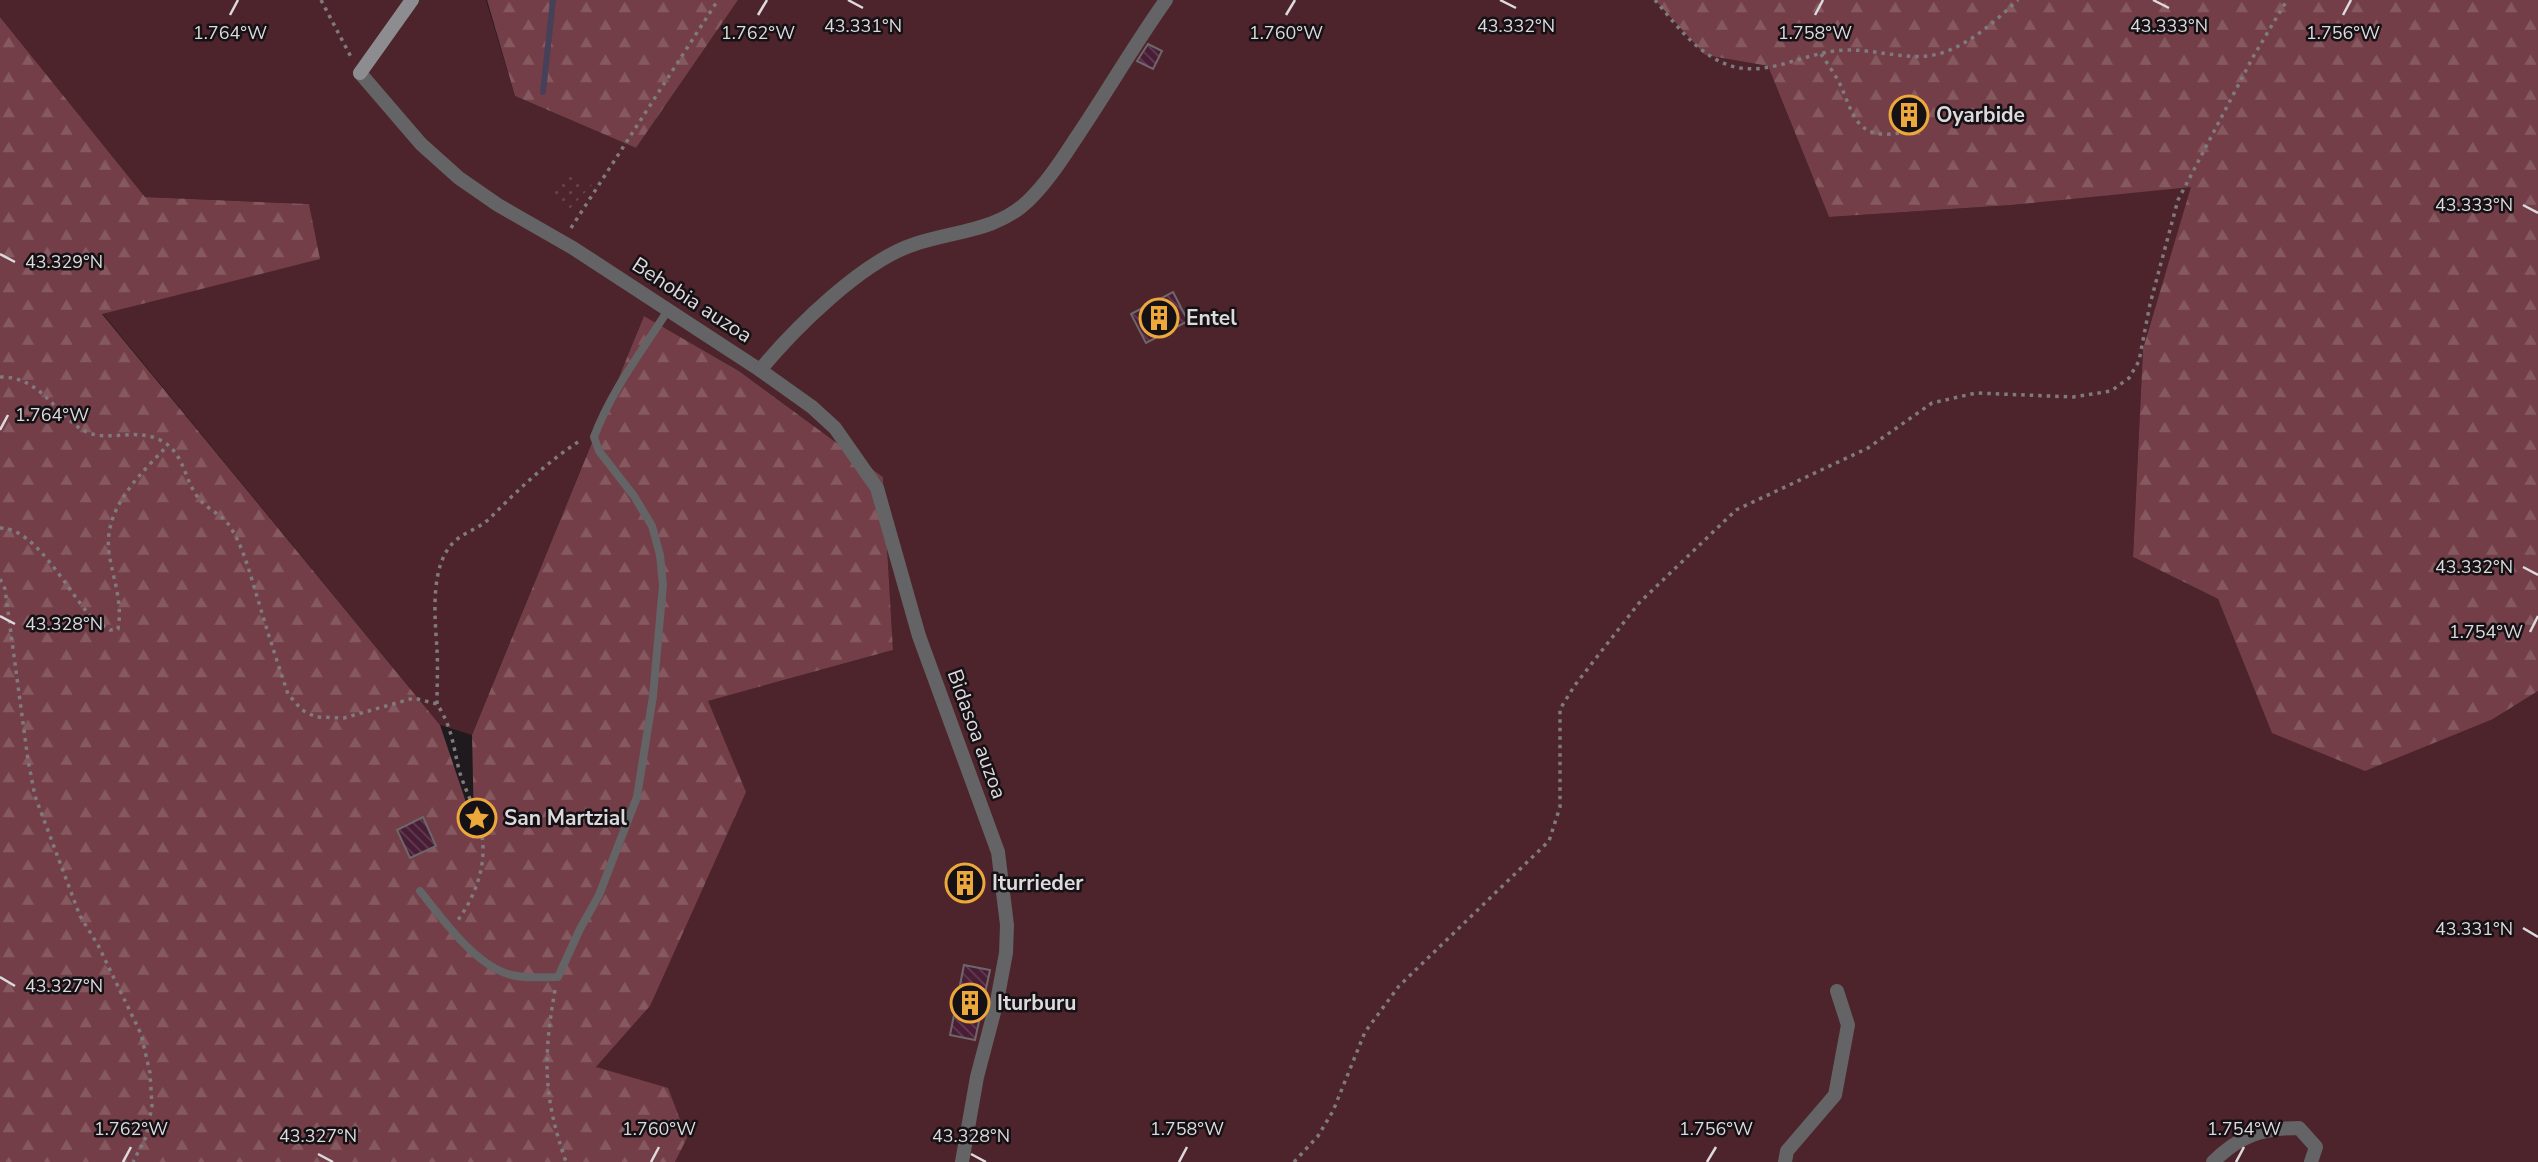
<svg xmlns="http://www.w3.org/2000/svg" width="2538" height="1162" font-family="'Nunito Sans',sans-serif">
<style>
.grass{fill:#4d242b}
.forest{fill:url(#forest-firs)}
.park{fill:url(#park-dots)}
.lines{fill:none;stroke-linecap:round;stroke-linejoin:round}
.stream{stroke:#464159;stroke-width:6}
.building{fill:url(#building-back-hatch);stroke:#6e676a;stroke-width:2}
.path{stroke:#7e7a7e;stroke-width:3.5;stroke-dasharray:3.5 5;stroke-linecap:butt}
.lane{stroke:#646365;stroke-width:8}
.street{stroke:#646365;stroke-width:14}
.secondary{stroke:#8d8c90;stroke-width:14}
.ticks{fill:none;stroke:#dddadd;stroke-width:2.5}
.labels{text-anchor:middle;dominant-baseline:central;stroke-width:5;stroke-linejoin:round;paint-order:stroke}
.poi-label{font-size:21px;font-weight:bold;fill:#dddadd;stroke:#151115;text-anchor:start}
.street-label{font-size:21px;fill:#dddadd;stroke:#151115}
.ticks-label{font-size:18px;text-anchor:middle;fill:#dddadd;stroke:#151115;stroke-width:5;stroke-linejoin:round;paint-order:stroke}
</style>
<defs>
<pattern id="forest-firs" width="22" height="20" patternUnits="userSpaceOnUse" patternTransform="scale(1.75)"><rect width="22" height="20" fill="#733e47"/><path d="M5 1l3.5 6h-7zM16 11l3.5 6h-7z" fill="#865961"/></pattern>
<pattern id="park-dots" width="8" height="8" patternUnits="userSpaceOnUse" patternTransform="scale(1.75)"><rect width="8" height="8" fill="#4d242b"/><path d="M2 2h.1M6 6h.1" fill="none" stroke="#664349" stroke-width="1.8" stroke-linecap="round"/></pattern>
<pattern id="building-back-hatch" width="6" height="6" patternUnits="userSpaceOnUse" patternTransform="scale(1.75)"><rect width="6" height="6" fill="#481d35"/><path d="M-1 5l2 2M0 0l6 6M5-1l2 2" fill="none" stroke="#623d52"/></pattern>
</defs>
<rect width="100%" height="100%" fill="#1e1a1e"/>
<polygon class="grass" points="0,0 486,0 515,96 636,148 738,0 1655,0 1705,55 1768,66 1829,217 2012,205 2192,186 2143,349 2133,557 2218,599 2272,732 2493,719 2538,691 2538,1162 675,1162 687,1138 596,1067 650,1006 707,701 893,650 883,477 739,371 644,316 472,735 440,725 102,313 319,259 309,204 145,197 0,17"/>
<g class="forest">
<polygon points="487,0 738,0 636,148 515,96"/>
<polygon points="1655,0 2538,0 2538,691 2493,719 2365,771 2272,733 2218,599 2133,557 2143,349 2191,187 2012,205 1829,217 1768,66 1705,55"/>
<polygon points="0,17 145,197 309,204 320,259 102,314 440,725 474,826 472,735 644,316 739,371 883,477 893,650 708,701 746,792 650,1006 596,1067 668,1088 687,1138 675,1162 0,1162"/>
</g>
<polygon class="park" points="569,173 592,185 568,211 551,193"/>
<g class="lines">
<polyline class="stream" points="543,92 553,0"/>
</g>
<g class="building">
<polygon points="1148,44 1162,51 1153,69 1137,61"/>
<polygon points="1173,292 1188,321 1146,343 1131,314"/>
<polygon points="423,817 436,846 410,858 397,830"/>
<polygon points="973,872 977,891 956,895 952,876"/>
<polygon points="964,965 990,970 975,1040 950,1035"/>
</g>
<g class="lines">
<g class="path">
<polyline points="321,0 351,57"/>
<path d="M1655,0C1677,26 1700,58 1735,67C1773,76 1811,49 1850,50C1881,50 1914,63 1945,52C1974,41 1995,21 2018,0"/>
<path d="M1821,54C1827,63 1834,73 1839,82C1854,114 1855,140 1899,133"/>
<polyline points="571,228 718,0"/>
<path d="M0,377C37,376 52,408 78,427C103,446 132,426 160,440C184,452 183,476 197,496C206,510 222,513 231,528C245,551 251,578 259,603C268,634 278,664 288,694L302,710L316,717L344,718L414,698L437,704C452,727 453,745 459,770C465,790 475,808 480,827C489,859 477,894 458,920"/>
<path d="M0,528C35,528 66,588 88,613C94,620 103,625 110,630L118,629C123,602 113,579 109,553C103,508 140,475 167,446"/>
<polyline points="0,579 5,589 28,760 35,796 80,916 98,945 141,1034 150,1073 152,1106 146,1137 133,1162"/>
<path d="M437,704C437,686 438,667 437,649C435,619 429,564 455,541C466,531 481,528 491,517C519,489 547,462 581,440"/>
<path d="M555,990C543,1058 543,1096 566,1162"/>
<polyline points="1294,1162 1318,1136 1333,1111 1365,1032 1399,986 1549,841 1560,807 1560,709 1575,685 1639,603 1736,510 1868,448 1932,403 1976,393 2073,397 2111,391 2129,378 2139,361 2150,304 2178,200 2253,57 2287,0"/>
</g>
<path class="lane" d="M420,891C442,918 473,963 508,974C523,979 542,977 558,977L580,929L599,895L637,797L653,696L663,585L660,555L652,526L634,496L599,451L594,437C611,391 642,351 668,310"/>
<g class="street">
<polyline points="360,73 421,144 459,178 498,205 573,248 760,370 812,407 835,428 877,488 919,636 998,852 1007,925 1006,953 997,1001 977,1077 962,1162"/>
<path d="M760,370C795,328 862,261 915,244C954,231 997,231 1028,201C1047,183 1062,159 1076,138C1107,92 1134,45 1166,0"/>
<polyline points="1785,1162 1787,1151 1835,1095 1848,1025 1837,991"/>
<path d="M2213,1162C2239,1136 2262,1128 2299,1128L2316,1147L2311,1162"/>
</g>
<polyline class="secondary" points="360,73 412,0"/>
</g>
<path class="ticks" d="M848,0L863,8M1500,0L1516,8M2153,0L2169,8M230,15L238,0M758,15L767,0M1286,15L1295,0M1815,15L1823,0M2343,15L2351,0M2523,205L2538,213M0,254L15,262M0,430L8,415M2523,567L2538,575M0,616L15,624M2530,632L2538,616M2523,928L2538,937M0,977L15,986M318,1154L333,1162M971,1154L986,1162M123,1162L131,1147M651,1162L659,1147M1179,1162L1187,1147M1707,1162L1716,1147M2236,1162L2244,1147"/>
<defs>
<symbol id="building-ring" viewBox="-11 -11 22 22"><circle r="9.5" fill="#151115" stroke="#eda83b" stroke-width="1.5"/><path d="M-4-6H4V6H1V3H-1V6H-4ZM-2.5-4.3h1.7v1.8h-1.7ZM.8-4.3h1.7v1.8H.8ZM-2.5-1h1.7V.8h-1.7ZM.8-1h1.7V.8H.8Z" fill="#eda83b"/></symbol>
<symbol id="sight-ring" viewBox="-11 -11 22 22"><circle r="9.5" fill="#151115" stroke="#eda83b" stroke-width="1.5"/><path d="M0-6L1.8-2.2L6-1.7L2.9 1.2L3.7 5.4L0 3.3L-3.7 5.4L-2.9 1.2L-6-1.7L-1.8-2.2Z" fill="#eda83b"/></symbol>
</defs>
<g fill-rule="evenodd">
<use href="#building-ring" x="1887" y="93" width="44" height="44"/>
<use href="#building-ring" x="1137" y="296" width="44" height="44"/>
<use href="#sight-ring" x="455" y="796" width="44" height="44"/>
<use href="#building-ring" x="943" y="861" width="44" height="44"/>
<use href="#building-ring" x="948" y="981" width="44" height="44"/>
</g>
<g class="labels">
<g class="poi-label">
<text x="1936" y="115">Oyarbide</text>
<text x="1186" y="318">Entel</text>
<text x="504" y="818">San Martzial</text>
<text x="992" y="883">Iturrieder</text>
<text x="997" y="1003">Iturburu</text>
</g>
<g class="street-label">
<text transform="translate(692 300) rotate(33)">Behobia auzoa</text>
<text transform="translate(977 734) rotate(70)">Bidasoa auzoa</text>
</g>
</g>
<g class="ticks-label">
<text x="863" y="32">43.331°N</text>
<text x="1516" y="32">43.332°N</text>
<text x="2169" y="32">43.333°N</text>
<text x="230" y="39">1.764°W</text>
<text x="758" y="39">1.762°W</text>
<text x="1286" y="39">1.760°W</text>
<text x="1815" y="39">1.758°W</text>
<text x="2343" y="39">1.756°W</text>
<text x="2474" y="211">43.333°N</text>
<text x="64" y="268">43.329°N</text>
<text x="52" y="421">1.764°W</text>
<text x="2474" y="573">43.332°N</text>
<text x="64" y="630">43.328°N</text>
<text x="2486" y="638">1.754°W</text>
<text x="2474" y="935">43.331°N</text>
<text x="64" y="992">43.327°N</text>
<text x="131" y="1135">1.762°W</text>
<text x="659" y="1135">1.760°W</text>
<text x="1187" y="1135">1.758°W</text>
<text x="1716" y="1135">1.756°W</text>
<text x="2244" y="1135">1.754°W</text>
<text x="318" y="1142">43.327°N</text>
<text x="971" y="1142">43.328°N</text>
</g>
</svg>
